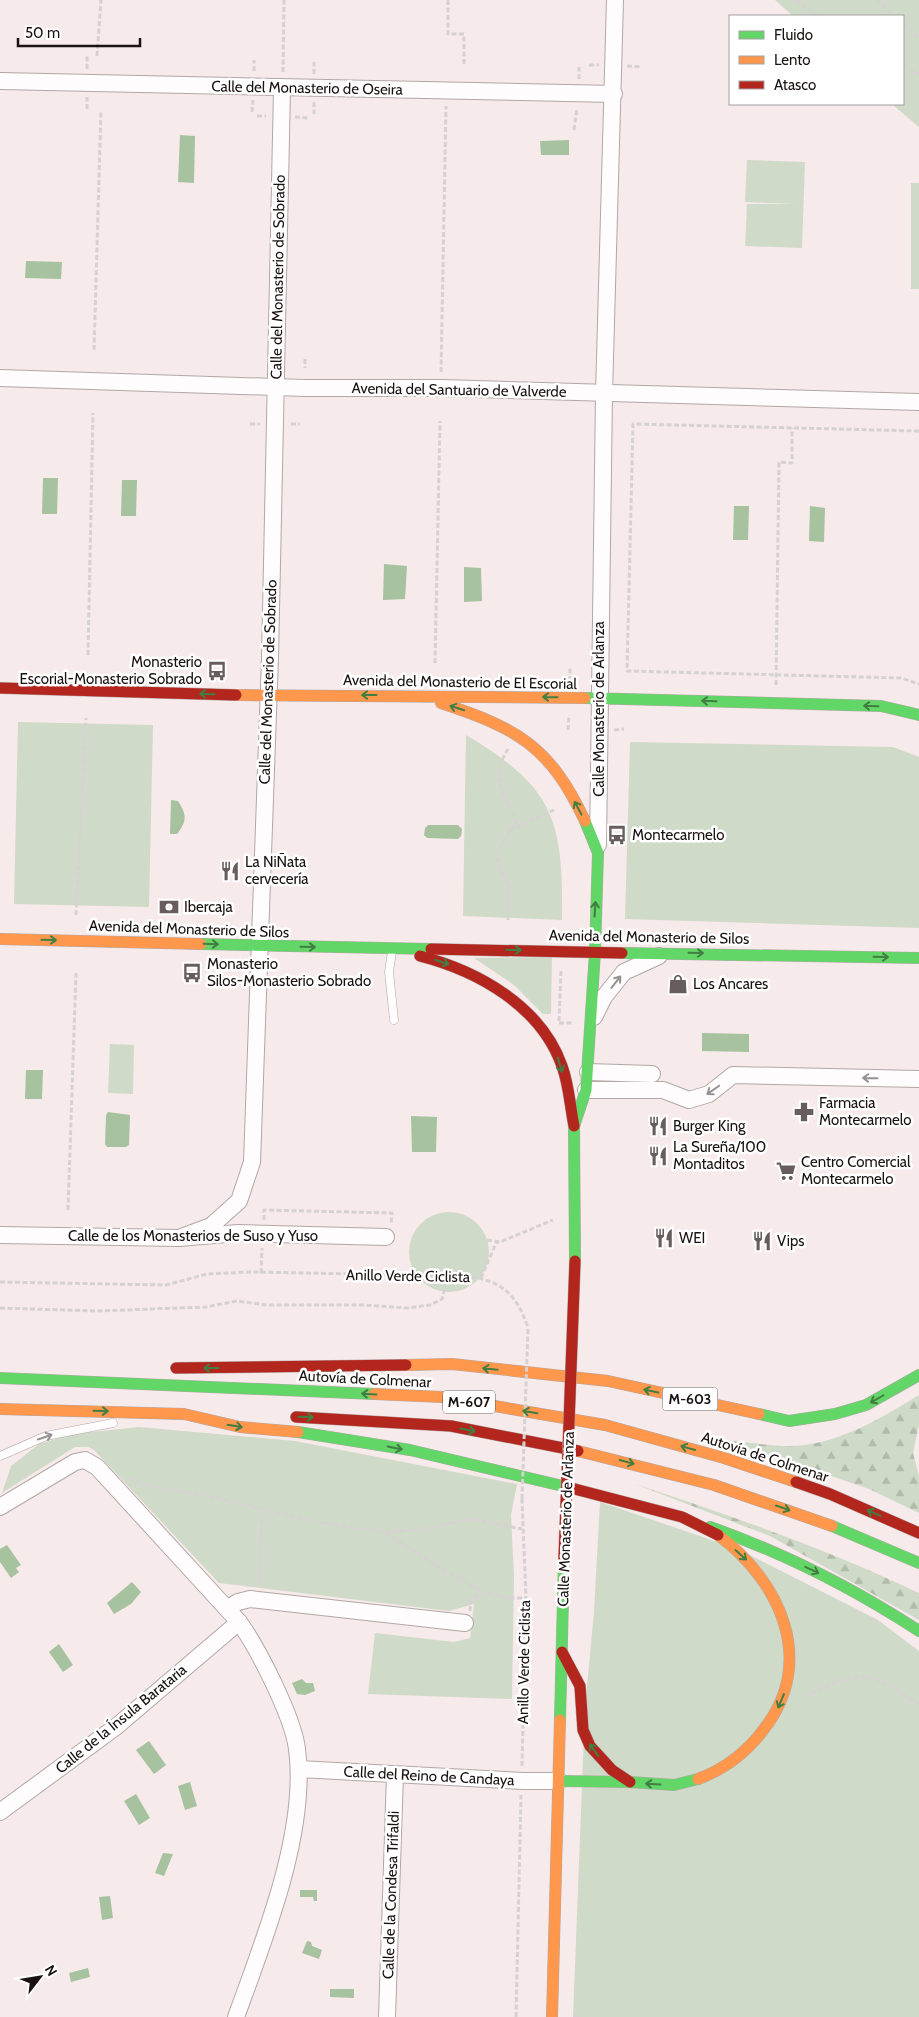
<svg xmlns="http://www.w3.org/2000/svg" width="919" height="2017" font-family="Cabin,sans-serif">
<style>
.green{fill:#d0dac8}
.forest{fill:url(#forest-firs)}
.water{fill:#a6c29e}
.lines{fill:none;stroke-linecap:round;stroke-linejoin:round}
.lane-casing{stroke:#b2a7a7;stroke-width:9}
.street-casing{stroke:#b2a7a7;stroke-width:18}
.fast-casing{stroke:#b2a7a7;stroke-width:12}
.slow-casing{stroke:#b2a7a7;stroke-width:12}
.jam-casing{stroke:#b2a7a7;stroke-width:12}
.path{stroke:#d6d2d2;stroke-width:3;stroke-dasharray:5 2.5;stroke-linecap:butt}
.lane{stroke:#fefcfc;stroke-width:8}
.street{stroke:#fefcfc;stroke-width:16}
.fast{stroke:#63d668;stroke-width:11}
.slow{stroke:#ff974d;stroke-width:11}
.jam{stroke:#b3261e;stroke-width:11}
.jam-bridge-casing{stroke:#b2a7a7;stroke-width:12;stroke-linecap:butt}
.path-bridge{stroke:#d6d2d2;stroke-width:3;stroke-dasharray:5 2.5;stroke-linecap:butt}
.jam-bridge{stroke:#b3261e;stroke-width:11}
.oneway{stroke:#427d41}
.oneway2{stroke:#979292}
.labels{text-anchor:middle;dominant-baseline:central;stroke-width:5;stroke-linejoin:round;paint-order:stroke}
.shield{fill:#fff;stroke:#5f5858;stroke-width:1}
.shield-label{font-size:14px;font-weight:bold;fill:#1a1111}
.street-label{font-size:15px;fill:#1a1111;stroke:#fff}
.poi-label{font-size:15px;fill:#1a1111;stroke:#fff;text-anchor:start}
</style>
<defs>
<pattern id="forest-firs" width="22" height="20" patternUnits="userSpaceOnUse" patternTransform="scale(1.25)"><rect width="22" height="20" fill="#d0dac8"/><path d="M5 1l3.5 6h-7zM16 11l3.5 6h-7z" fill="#b2baab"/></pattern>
</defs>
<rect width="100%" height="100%" fill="#f7eaea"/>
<g class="green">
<polygon points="775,0 919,0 919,127 892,104 903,104 903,16 793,16"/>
<polygon points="747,160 805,162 802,248 745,246 747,204 797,204 745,202"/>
<rect x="911" y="183" width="8" height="106"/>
<polygon points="18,722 153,725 149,907 14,904"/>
<path d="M466,735C555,788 563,820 562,920L463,916Z"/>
<polygon points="630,742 893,747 919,757 919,928 625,919"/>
<polygon points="552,957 551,1014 543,1014 514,985 474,958"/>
<polygon points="110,1044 134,1045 133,1094 108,1093"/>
<circle cx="449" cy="1252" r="40"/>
<polygon points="139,1427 295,1441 517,1484 511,1515 514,1576 512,1699 368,1694 375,1633 454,1642 470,1638 474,1604 449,1611 219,1583 94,1450 88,1447 75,1447 2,1493 11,1466 39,1444 73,1434"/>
<polygon points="600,1502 738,1549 878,1620 919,1651 919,2017 573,2017 585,1709 594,1611"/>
</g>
<g class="forest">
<path d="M919,1395V1425L913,1453L919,1476V1513L869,1489L725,1440C746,1442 769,1446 791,1446C837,1445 880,1419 919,1395Z"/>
<path d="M635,1484C732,1516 827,1549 919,1593V1620L770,1536Z"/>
</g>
<g class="water">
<polygon points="180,135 195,136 194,183 178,182"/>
<polygon points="569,140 569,155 541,155 540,141"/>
<polygon points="26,261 62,262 61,279 25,278"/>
<polygon points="43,478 58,478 57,514 42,514"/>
<polygon points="122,480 137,480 136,516 121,516"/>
<polygon points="734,506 749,506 748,540 733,540"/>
<polygon points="810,506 825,508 824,542 809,541"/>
<polygon points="384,564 407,566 405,599 383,600"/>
<polygon points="464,567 481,568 482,601 464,602"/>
<path d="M171,800L178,801C187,815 187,821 177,834H170Z"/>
<polygon points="428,825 458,825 462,829 461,836 458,839 427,838 424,835 425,828"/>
<polygon points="702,1033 749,1034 749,1052 702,1051"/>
<polygon points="26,1070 43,1070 42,1099 25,1099"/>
<polygon points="108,1112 130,1115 129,1145 126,1147 107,1147 105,1144 106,1115"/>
<polygon points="411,1116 437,1117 436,1152 412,1152"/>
<polygon points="7,1545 21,1565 16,1568 19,1572 11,1578 0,1562 0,1549"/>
<polygon points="132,1582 141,1592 131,1604 114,1614 107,1603"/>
<polygon points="59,1644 73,1665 63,1672 49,1652"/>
<polygon points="302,1679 306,1683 313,1683 315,1691 305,1695 297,1694 292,1683"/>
<polygon points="149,1741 166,1765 154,1774 136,1750"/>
<polygon points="190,1782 197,1806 185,1810 178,1786"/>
<polygon points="136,1794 150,1818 139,1825 124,1801"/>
<polygon points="163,1853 173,1854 164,1876 155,1873"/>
<polygon points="300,1890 317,1890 317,1901 314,1901 313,1897 300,1897"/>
<polygon points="110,1896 113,1918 102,1920 99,1897"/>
<polygon points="307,1941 311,1942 312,1946 322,1950 319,1959 302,1953"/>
<polygon points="88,1968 90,1977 71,1982 69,1973"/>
<polygon points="330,1989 354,1989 354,1998 330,1997"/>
</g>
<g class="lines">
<defs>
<g id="lane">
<polyline points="392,951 389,972 394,1020"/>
<polyline points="0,1456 46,1436 113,1423"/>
</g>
<g id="street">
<polyline points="0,81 614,94"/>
<polyline points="0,378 305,388 441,388 919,402"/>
<polyline points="598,845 604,394 615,0"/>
<polyline points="594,1017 604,997 624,972 659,956"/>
<polyline points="588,1072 652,1074"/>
<polyline points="586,1090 663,1090 689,1100 709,1094 733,1075 919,1079"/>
<polyline points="0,1235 179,1238 238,1233 386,1237"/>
<polyline points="179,1238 211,1226 239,1201 252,1162 270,658 282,89"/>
<path d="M0,1507L75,1462L85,1460L97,1467L239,1622C258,1648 293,1717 297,1749C308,1831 264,1940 236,2017"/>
<polyline points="228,1608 238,1602 250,1599 465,1623"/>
<polyline points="299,1769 524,1781 559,1781"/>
<polyline points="0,1812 117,1726 239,1622"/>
<polyline points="387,2017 395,1774"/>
</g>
<g id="fast">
<polyline points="585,698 881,706 919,715"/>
<polyline points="201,944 431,949"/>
<polyline points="622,953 919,958"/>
<polyline points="575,1261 574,1126 586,1090 595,952 598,853 585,821"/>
<polyline points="0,1378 374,1394"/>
<polyline points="759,1414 789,1421 835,1414 866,1405 919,1375"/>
<polyline points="298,1432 410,1450 567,1487"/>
<polyline points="832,1526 919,1563"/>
<path d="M710,1527C784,1553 853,1588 919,1631"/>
<polyline points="560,1720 564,1558"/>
<polyline points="559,1781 630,1782"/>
<polyline points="630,1782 674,1785 698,1779"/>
</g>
<g id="slow">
<polyline points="236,695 585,698"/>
<path d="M441,703C517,728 550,746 585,821"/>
<polyline points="0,939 201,944"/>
<polyline points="406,1365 452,1364 608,1381 759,1414"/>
<polyline points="374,1394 442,1397 605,1425 724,1458 796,1482"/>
<polyline points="0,1409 184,1414 240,1427 298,1432"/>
<polyline points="578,1451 714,1485 832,1526"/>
<path d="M698,1779C725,1769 747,1752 764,1729C817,1661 780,1581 718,1535"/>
<polyline points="552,2017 560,1720"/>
</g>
<g id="jam">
<polyline points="0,688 236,695"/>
<polyline points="431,949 622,953"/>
<path d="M420,956C478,971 541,1006 562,1066C569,1085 570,1106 574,1126"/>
<polyline points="176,1368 406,1365"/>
<polyline points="296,1417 451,1426 578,1451"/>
<polyline points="796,1482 830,1494 919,1533"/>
<polyline points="567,1487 682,1517 718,1535"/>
<polyline points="562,1652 580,1686 583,1730 590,1746 612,1770 630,1782"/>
</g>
</defs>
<use href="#lane" class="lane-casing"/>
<use href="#street" class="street-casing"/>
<use href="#fast" class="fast-casing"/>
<use href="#slow" class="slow-casing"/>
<use href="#jam" class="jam-casing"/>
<g class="path">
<polyline points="448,0 448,34 464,34 464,66"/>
<polyline points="795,0 818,16"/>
<polyline points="877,0 895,16"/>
<polyline points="903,23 919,38"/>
<polyline points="97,56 101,0"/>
<polyline points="589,65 599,65"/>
<polyline points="627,66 642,67"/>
<polyline points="903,66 919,74"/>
<polyline points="87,69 87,56"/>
<polyline points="254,71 254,60"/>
<polyline points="283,72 284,0"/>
<polyline points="314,74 314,62"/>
<polyline points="579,79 579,67"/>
<polyline points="314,102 314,114"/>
<polyline points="87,109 87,97"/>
<polyline points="252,112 253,100"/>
<polyline points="257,116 266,116"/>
<polyline points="295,117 309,118"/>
<polyline points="574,130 577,108"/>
<polyline points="94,350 101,110"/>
<polyline points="305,359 305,368"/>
<polyline points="441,372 446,106"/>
<polyline points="250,424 260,424"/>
<polyline points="291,424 300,424"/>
<polyline points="919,431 633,424 627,671 901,678 919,684"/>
<polyline points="88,655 93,413"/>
<polyline points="435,663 440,421"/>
<polyline points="570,681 570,667"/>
<polyline points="776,685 779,462 792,463 792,428"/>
<polyline points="568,730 569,715"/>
<polyline points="614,730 624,729"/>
<polyline points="509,831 554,810"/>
<polyline points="76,915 86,718"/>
<path d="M508,920L509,884L500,868L496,854L516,821C505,793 489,778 508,749"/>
<polyline points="221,974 221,963"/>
<polyline points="274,984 287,984"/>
<polyline points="559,1021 561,970"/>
<polyline points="559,1023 573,1023"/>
<polyline points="68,1210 76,973"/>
<polyline points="264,1220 264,1210 392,1213 391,1224"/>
<polyline points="487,1240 500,1242 553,1220"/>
<polyline points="261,1273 262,1248"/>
<polyline points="481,1278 497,1241"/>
<path d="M0,1282L166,1285L207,1274L250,1272L465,1276C501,1280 517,1294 528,1328"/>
<polyline points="0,1308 97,1311 206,1307 237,1301 267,1305 363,1305 407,1308 430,1305 442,1299 448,1276"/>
<polyline points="129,1478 145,1485 217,1498 262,1509"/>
<polyline points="385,1532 417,1530 473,1519 522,1529"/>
<polyline points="260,1585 262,1509 323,1523 384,1532 445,1571 484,1592"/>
<polyline points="470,1611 471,1600 484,1592 509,1598 526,1598"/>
<path d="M805,1697C824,1687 852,1671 875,1679C890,1685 905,1696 919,1704"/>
<polyline points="522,1766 526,1598 522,1499"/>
<polyline points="574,2016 579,2017"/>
<polyline points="516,2017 521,1795"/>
</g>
<use href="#lane" class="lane"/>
<use href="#street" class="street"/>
<use href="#fast" class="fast"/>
<use href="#slow" class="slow"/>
<use href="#jam" class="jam"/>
<defs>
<polyline id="jam-bridge" points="564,1558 575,1261"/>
</defs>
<use href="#jam-bridge" class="jam-bridge-casing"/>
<polyline class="path-bridge" points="522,1499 528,1328"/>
<use href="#jam-bridge" class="jam-bridge"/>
</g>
<defs><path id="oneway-shaft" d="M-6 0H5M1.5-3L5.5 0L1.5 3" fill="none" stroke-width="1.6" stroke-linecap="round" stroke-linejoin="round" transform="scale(1.25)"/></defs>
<g class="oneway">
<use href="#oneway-shaft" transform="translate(207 694) rotate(-178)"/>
<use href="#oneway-shaft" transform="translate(369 695) rotate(180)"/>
<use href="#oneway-shaft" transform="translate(550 697) rotate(-179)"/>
<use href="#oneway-shaft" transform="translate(709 701) rotate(-178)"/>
<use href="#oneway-shaft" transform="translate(871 706) rotate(-178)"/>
<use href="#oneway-shaft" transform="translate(457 708) rotate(-162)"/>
<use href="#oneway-shaft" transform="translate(578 808) rotate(-118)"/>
<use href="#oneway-shaft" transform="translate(595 909) rotate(-87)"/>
<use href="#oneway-shaft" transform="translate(49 940) rotate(1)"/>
<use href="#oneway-shaft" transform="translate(211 944) rotate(2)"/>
<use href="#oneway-shaft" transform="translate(308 947) rotate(1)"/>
<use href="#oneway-shaft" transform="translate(514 950) rotate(1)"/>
<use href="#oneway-shaft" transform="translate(696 953) rotate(1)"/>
<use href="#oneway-shaft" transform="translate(881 957) rotate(1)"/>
<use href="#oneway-shaft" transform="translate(442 962) rotate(18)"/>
<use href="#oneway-shaft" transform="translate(560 1065) rotate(74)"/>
<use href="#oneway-shaft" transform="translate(211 1368) rotate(-180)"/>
<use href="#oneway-shaft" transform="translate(490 1369) rotate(-174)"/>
<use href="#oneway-shaft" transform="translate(651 1391) rotate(-168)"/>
<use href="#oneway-shaft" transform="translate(369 1394) rotate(-177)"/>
<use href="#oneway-shaft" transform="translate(877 1399) rotate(150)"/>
<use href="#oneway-shaft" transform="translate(101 1411) rotate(2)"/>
<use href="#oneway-shaft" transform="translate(530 1412) rotate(-170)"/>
<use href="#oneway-shaft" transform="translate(306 1417) rotate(2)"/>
<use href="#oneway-shaft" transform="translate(235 1426) rotate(9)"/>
<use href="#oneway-shaft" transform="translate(468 1430) rotate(11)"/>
<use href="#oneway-shaft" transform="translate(395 1448) rotate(12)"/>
<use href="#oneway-shaft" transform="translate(688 1448) rotate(-165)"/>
<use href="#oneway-shaft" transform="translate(627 1462) rotate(15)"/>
<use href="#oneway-shaft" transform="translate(783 1508) rotate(19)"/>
<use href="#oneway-shaft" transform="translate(874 1513) rotate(-156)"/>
<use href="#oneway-shaft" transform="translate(741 1555) rotate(42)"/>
<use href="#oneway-shaft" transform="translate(812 1570) rotate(25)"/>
<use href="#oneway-shaft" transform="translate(781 1701) rotate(113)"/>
<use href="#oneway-shaft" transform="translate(594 1750) rotate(-125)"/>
<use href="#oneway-shaft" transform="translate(653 1784) rotate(-177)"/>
</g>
<g class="oneway2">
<use href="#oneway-shaft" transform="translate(616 982) rotate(-52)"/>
<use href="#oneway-shaft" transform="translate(870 1078) rotate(-179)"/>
<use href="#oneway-shaft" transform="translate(713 1090) rotate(145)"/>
<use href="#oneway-shaft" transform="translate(45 1437) rotate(-19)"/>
</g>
<defs>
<symbol id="bus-bare" viewBox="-9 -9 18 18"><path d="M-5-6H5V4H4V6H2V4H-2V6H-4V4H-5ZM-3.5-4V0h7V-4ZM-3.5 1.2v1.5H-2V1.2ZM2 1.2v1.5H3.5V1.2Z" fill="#675d5d" stroke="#fff" stroke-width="2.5" paint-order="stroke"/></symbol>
<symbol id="restaurant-bare" viewBox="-9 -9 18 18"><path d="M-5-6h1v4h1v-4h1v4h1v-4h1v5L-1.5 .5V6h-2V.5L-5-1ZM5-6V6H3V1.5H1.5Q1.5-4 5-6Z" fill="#675d5d" stroke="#fff" stroke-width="2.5" paint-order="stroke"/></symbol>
<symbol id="bank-bare" viewBox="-9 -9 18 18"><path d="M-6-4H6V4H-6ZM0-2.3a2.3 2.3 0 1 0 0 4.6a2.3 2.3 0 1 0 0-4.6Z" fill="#675d5d" stroke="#fff" stroke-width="2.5" paint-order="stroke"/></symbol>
<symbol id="shop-bare" viewBox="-9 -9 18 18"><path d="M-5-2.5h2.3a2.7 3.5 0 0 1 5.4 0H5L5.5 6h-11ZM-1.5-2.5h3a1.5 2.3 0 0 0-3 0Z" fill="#675d5d" stroke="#fff" stroke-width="2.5" paint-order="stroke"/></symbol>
<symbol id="pharmacy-bare" viewBox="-9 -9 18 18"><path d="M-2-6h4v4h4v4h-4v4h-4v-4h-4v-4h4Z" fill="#675d5d" stroke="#fff" stroke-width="2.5" paint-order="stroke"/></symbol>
<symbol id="supermarket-bare" viewBox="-9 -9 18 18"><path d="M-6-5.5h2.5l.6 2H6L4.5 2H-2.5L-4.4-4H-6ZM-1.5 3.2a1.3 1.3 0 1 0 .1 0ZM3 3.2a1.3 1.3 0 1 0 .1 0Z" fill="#675d5d" stroke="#fff" stroke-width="2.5" paint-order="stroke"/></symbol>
</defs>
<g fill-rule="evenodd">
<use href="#bus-bare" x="203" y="657" width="28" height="28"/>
<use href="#bus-bare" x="603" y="821" width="28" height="28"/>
<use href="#restaurant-bare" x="216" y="857" width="28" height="28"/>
<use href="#bank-bare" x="155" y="893" width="28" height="28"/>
<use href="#bus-bare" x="178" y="959" width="28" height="28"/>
<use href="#shop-bare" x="664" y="970" width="28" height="28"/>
<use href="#pharmacy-bare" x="790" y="1098" width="28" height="28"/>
<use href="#restaurant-bare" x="644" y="1112" width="28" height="28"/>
<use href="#restaurant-bare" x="644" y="1142" width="28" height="28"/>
<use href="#supermarket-bare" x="772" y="1157" width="28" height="28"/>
<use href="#restaurant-bare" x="650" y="1224" width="28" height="28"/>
<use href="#restaurant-bare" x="748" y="1227" width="28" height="28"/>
</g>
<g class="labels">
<g class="shield">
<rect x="662.5" y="1387.5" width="55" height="23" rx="4"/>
<rect x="443" y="1390.5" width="52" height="23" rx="4"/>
</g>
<g class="shield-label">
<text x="690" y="1399">M-603</text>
<text x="469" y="1402">M-607</text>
</g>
<g class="street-label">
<text transform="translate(307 88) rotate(1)">Calle del Monasterio de Oseira</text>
<text transform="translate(278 277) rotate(-89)">Calle del Monasterio de Sobrado</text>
<text transform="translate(459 390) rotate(1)">Avenida del Santuario de Valverde</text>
<text transform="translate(268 682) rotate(-88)">Calle del Monasterio de Sobrado</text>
<text transform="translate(460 682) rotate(1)">Avenida del Monasterio de El Escorial</text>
<text transform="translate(599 709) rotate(-90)">Calle Monasterio de Arlanza</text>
<text transform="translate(189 929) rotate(2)">Avenida del Monasterio de Silos</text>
<text transform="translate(649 937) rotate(1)">Avenida del Monasterio de Silos</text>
<text x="193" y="1236">Calle de los Monasterios de Suso y Yuso</text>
<text transform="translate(408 1276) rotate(1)">Anillo Verde Ciclista</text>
<text transform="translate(365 1379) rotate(3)">Autovía de Colmenar</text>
<text transform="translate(765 1457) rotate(18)">Autovía de Colmenar</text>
<text transform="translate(566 1519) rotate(-88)">Calle Monasterio de Arlanza</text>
<text transform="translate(524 1662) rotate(-89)">Anillo Verde Ciclista</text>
<text transform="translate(121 1719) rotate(-39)">Calle de la Ínsula Barataria</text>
<text transform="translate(429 1776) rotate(3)">Calle del Reino de Candaya</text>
<text transform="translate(391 1895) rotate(-88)">Calle de la Condesa Trifaldi</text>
</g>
<g class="poi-label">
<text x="202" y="662" text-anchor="end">Monasterio<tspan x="202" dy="17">Escorial-Monasterio Sobrado</tspan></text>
<text x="632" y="835">Montecarmelo</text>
<text x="245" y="862">La NiÑata<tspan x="245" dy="17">cervecería</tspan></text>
<text x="184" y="907">Ibercaja</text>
<text x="207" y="964">Monasterio<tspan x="207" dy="17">Silos-Monasterio Sobrado</tspan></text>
<text x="693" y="984">Los Ancares</text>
<text x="819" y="1103">Farmacia<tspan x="819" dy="17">Montecarmelo</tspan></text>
<text x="673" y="1126">Burger King</text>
<text x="673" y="1147">La Sureña/100<tspan x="673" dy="17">Montaditos</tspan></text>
<text x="801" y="1162">Centro Comercial<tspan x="801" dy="17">Montecarmelo</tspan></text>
<text x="679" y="1238">WEI</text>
<text x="777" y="1241">Vips</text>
</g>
</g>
<rect x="729" y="15" width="175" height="90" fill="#ffffff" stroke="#a3a0a0"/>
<rect x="739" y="31" width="25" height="8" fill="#63d668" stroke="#a3a0a0"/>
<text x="774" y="40" font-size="15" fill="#1a1111">Fluido</text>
<rect x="739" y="56" width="25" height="8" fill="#ff974d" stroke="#a3a0a0"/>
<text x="774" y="65" font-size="15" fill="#1a1111">Lento</text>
<rect x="739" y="81" width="25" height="8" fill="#b3261e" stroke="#a3a0a0"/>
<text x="774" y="90" font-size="15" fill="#1a1111">Atasco</text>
<g transform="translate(40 1977) rotate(59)" stroke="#ffffff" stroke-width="4" paint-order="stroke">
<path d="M0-4L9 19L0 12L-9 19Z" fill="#1a1111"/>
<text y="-8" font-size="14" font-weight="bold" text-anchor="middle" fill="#1a1111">N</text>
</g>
<path d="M18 38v8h122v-8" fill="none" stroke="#1a1111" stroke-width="2.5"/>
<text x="25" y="38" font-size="15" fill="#1a1111" stroke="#ffffff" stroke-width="4" paint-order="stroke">50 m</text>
</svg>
